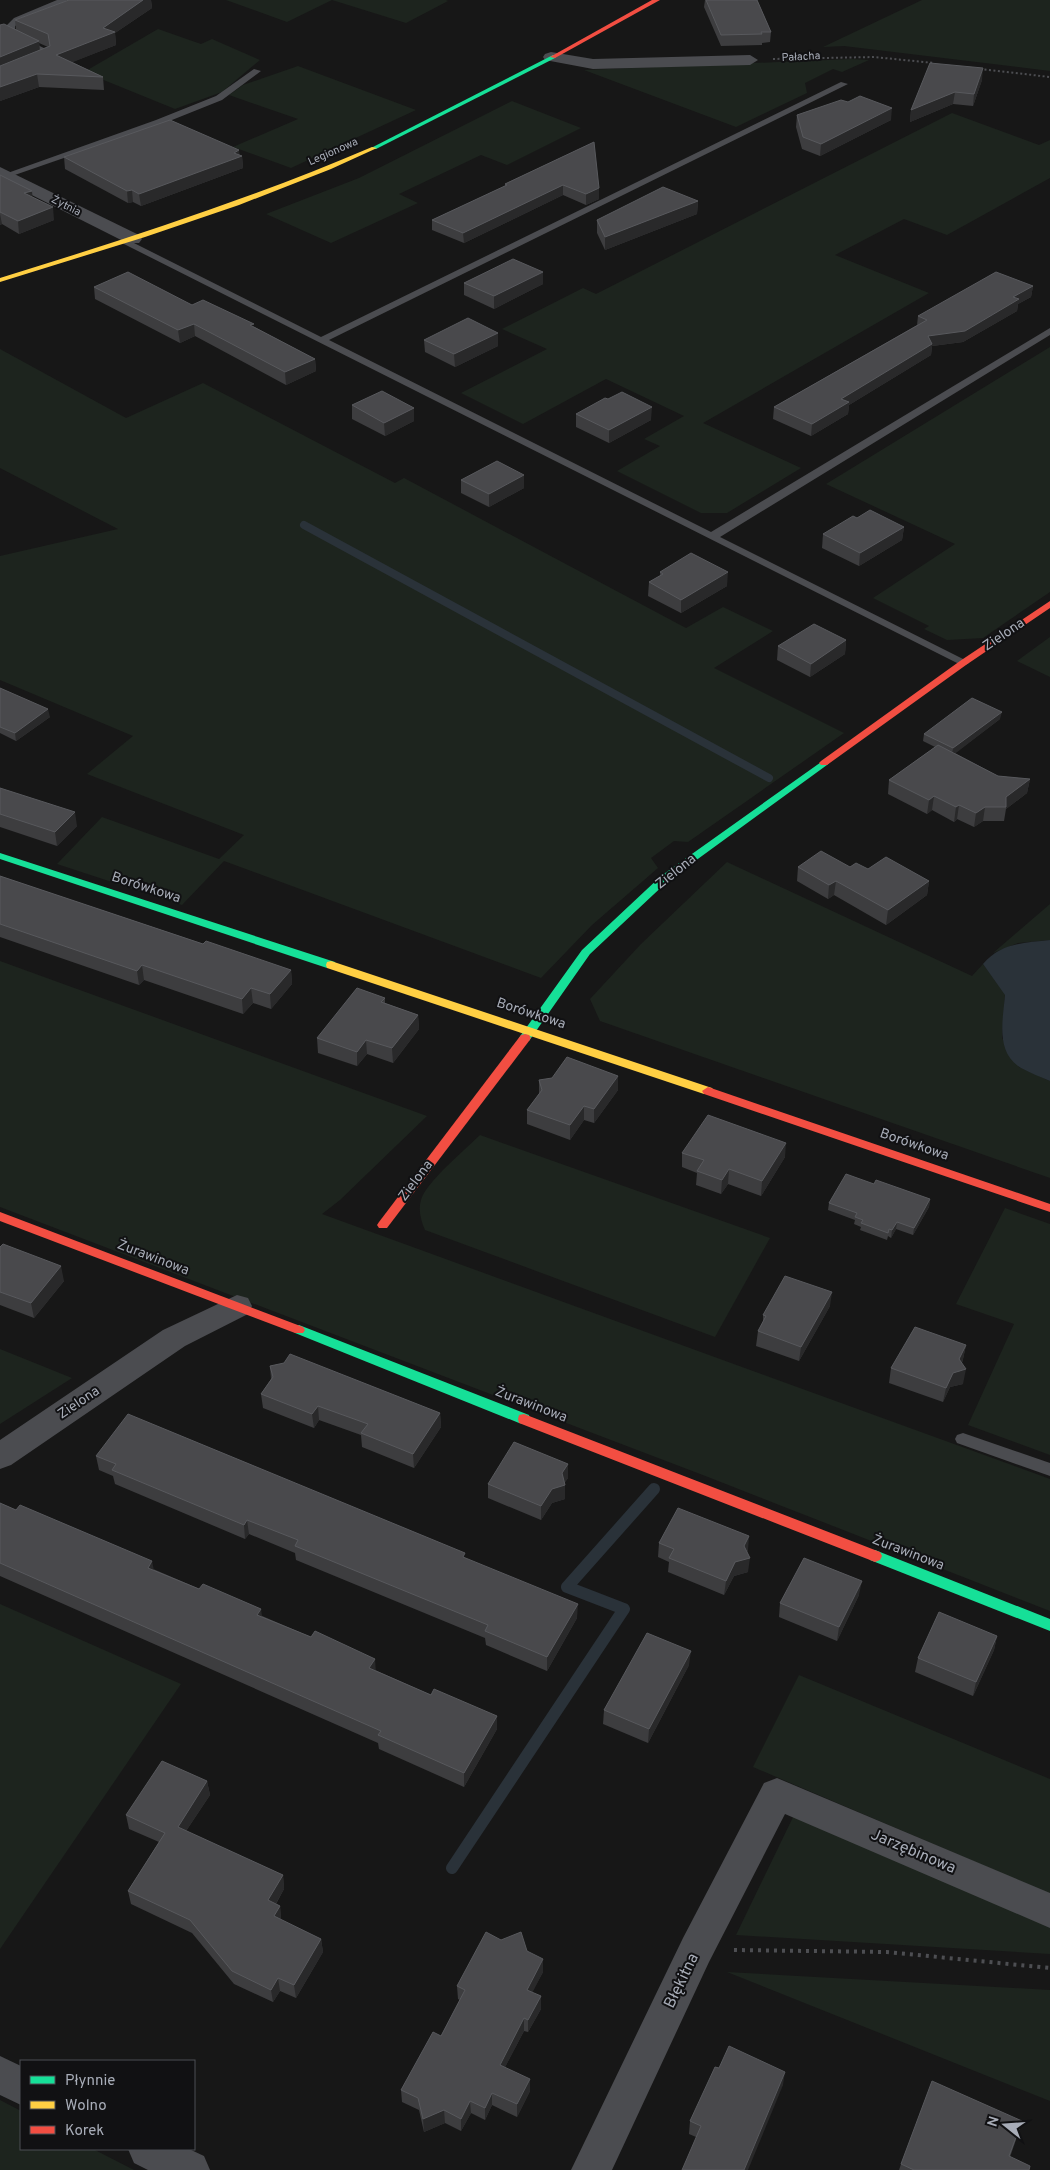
<svg xmlns="http://www.w3.org/2000/svg" width="1050" height="2170" font-family="Overpass,sans-serif">
<style>
.green{fill:#1d241e}
.water{fill:#2a3239}
.lines{fill:none;stroke-linecap:round;stroke-linejoin:round}
.stream-far1{stroke:#2a3239;stroke-width:8}
.stream{stroke:#2a3239;stroke-width:12}
.path-far1{stroke:#4d4e52;stroke-width:2;stroke-dasharray:2 2.5;stroke-linecap:butt}
.path{stroke:#4d4e52;stroke-width:4;stroke-dasharray:3 5;stroke-linecap:butt}
.lane{fill:#4b4c50;fill-rule:evenodd}
.street{fill:#4b4c50;fill-rule:evenodd}
.fast{fill:#16e098;fill-rule:evenodd}
.slow{fill:#ffcf43;fill-rule:evenodd}
.jam{fill:#f24e42;fill-rule:evenodd}
.wall{fill:#3d3d3f;fill-rule:evenodd}
.shaded-wall{fill:#29292a}
.building{fill:#49494c;stroke:#58595d}
.labels{text-anchor:middle;dominant-baseline:central;stroke-width:4;stroke-linejoin:round;paint-order:stroke}
.far-street-label{font-size:11px;fill:#a8adb8;stroke:#111113}
.street-label{font-size:14px;fill:#a8adb8;stroke:#111113}
.near-street-label{font-size:16px;fill:#a8adb8;stroke:#111113}
</style>
<rect width="100%" height="100%" fill="#171717"/>
<g class="green">
<polygon points="226,0 446,0 448,1 406,23 332,0 287,22"/>
<polygon points="922,0 1050,0 1050,71 844,46 823,47"/>
<polygon points="158,29 201,44 212,39 260,60 222,92 175,109 84,72"/>
<polygon points="851,59 869,60 842,72 833,69 805,83 807,93 736,127 584,70"/>
<polygon points="298,66 416,110 291,168 233,147 298,119 229,95 243,85"/>
<polygon points="512,101 581,128 507,165 481,155 399,194 418,203 331,243 266,214 359,178"/>
<polygon points="952,113 1039,145 1050,140 1050,178 947,235 904,219 835,255 929,293 703,423 801,468 727,513 701,513 617,471 660,446 644,439 684,416 606,379 523,424 461,393 547,349 502,329 583,288 596,294"/>
<polygon points="1050,347 1050,592 983,638 947,640 924,629 929,626 873,598 955,544 826,484"/>
<polygon points="0,349 126,418 203,383 395,483 404,478 686,628 723,607 773,631 714,668 844,733 688,842 674,841 651,858 658,868 592,925 541,978 224,861 182,905 57,864 102,817 219,859 244,835 87,774 133,736 0,680 0,556 118,529 0,468"/>
<polygon points="1050,637 1050,677 1017,661"/>
<polygon points="727,862 972,976 983,964 1005,994 1002,1038 1019,1067 1050,1081 1050,1178 600,1021 590,999 641,944"/>
<polygon points="1050,904 1050,940 1018,943 993,953"/>
<polygon points="0,961 427,1116 340,1200 322,1214 1050,1479 1050,1611 708,1477 0,1207"/>
<path d="M480,1135L770,1238L715,1337L425,1230C421,1221 418,1210 421,1200C426,1182 466,1149 480,1135Z"/>
<polygon points="1005,1208 1050,1224 1050,1455 968,1425 1014,1324 956,1304"/>
<polygon points="0,1349 72,1378 0,1424"/>
<polygon points="0,1604 181,1684 0,1949"/>
<polygon points="799,1675 1050,1779 1050,1894 753,1767"/>
<polygon points="795,1813 1050,1918 1050,1954 736,1935"/>
<polygon points="727,1972 1050,1990 1050,2101"/>
<polygon points="0,2100 21,2111 21,2149 93,2149 134,2170 0,2170"/>
</g>
<path class="water" d="M1050,940V1081C1041,1077 1030,1073 1021,1068C995,1052 1003,1020 1005,995L983,964C1001,943 1023,943 1050,940Z"/>
<g class="lines">
<polyline class="stream-far1" points="304,525 769,778"/>
<polyline class="stream" points="452,1868 624,1609 567,1587 654,1489"/>
<g class="path-far1">
<polyline points="773,59 874,57 934,63"/>
<polyline points="980,69 1050,77"/>
</g>
<polyline class="path" points="734,1950 887,1952 1050,1968"/>
<g class="lane">
<polygon points="57,0 68,0 15,26 15,34 50,51 50,58 37,62 36,60 43,55 42,52 8,37 7,25 14,18"/>
<polygon points="254,69 261,71 222,100 162,124 9,177 2,175 156,120 216,96"/>
<polygon points="841,82 848,84 329,340 711,532 1050,328 1050,335 720,537 967,661 969,663 963,666 120,242 128,240 321,337"/>
<polygon points="963,1433 1050,1463 1050,1476 957,1443 955,1439 957,1435"/>
</g>
<g class="street">
<polygon points="551,52 593,59 750,55 758,60 750,65 593,69 545,60 543,57 545,54"/>
<polygon points="0,167 139,235 142,239 139,243 127,243 0,179"/>
<polygon points="237,1295 248,1298 252,1306 248,1314 185,1346 11,1465 0,1469 0,1440 163,1330"/>
<polygon points="777,1778 1050,1893 1050,1928 785,1814 709,1962 612,2170 571,2170 683,1938 764,1783"/>
<polygon points="0,2056 21,2066 21,2105 0,2095"/>
<polygon points="128,2149 189,2149 204,2156 210,2170 148,2170 134,2163"/>
</g>
<g class="fast">
<polygon points="553,55 556,57 555,58 376,149 371,148"/>
<polygon points="824,760 829,763 827,765 669,880 590,954 529,1041 521,1041 519,1038 521,1035 582,950 661,876"/>
<polygon points="0,853 335,962 336,965 335,968 327,968 0,859"/>
<polygon points="299,1325 529,1415 530,1419 529,1423 524,1424 519,1423 295,1333 293,1330 295,1327"/>
<polygon points="875,1550 1050,1619 1050,1631 870,1560 868,1556 870,1552"/>
</g>
<g class="slow">
<path d="M372,147L377,148L331,169L239,205L145,237L0,282V278C126,239 251,199 372,147Z"/>
<polygon points="331,961 712,1088 714,1091 712,1094 704,1094 327,968 326,965 327,962"/>
</g>
<g class="jam">
<polygon points="652,0 660,0 555,58 550,57"/>
<polygon points="1050,601 1050,608 966,665 827,765 821,765 819,763 821,761 960,661"/>
<polygon points="525,1034 529,1035 531,1038 529,1041 387,1228 379,1228 377,1225 379,1222 521,1035"/>
<polygon points="708,1087 1050,1204 1050,1212 704,1094 702,1091"/>
<polygon points="0,1212 303,1327 305,1330 303,1333 295,1333 0,1221"/>
<polygon points="524,1414 880,1552 882,1556 880,1560 875,1562 870,1560 519,1423 518,1419 519,1415"/>
</g>
</g>
<g class="wall">
<path d="M69,0H151L152,8L115,33L116,45L72,62L103,77L104,90L39,87L0,101V25L16,30L15,20ZM39,43L48,47L40,50Z"/>
<polygon points="705,0 757,0 771,32 770,42 762,43 762,45 721,46 704,7"/>
<polygon points="982,80 973,106 953,104 910,122 911,110"/>
<polygon points="797,115 891,120 820,156 802,149 796,127"/>
<polygon points="594,142 599,199 586,205 563,195 464,243 432,230 432,220 505,186 505,184"/>
<polygon points="240,155 242,156 243,168 141,206 133,202 128,203 65,169 64,157"/>
<polygon points="0,175 32,197 54,220 19,234 2,224 0,225"/>
<polygon points="698,201 697,214 605,250 597,233 597,220"/>
<polygon points="464,283 543,284 494,309 464,295"/>
<polygon points="1033,286 1031,297 1018,304 1017,311 963,342 932,346 931,355 849,405 848,414 811,436 773,419 774,407 917,325 918,316"/>
<polygon points="94,287 192,305 254,327 315,359 316,371 286,385 195,336 180,343 95,299"/>
<polygon points="424,340 498,346 455,367 425,352"/>
<polygon points="608,399 651,420 609,443 576,427 576,414"/>
<polygon points="352,405 414,408 414,421 385,436 352,419"/>
<polygon points="461,480 524,488 489,507 461,493"/>
<polygon points="857,518 904,527 902,540 859,566 822,548 823,534"/>
<polygon points="660,572 727,586 681,613 648,596 649,582 660,576"/>
<polygon points="846,640 845,654 810,677 777,660 778,646"/>
<polygon points="0,688 50,717 16,741 0,733"/>
<polygon points="1000,719 955,753 998,776 1030,779 1027,793 1006,809 1004,821 983,821 974,827 957,819 954,822 932,810 927,814 888,794 889,780 935,747 923,741 924,734"/>
<polygon points="0,788 77,826 57,846 0,827"/>
<polygon points="798,867 850,867 868,869 929,881 927,895 886,925 834,895 828,899 797,881"/>
<polygon points="0,876 203,944 291,970 292,984 271,1009 253,1003 243,1014 144,980 139,985 0,937"/>
<polygon points="385,998 385,1003 418,1015 419,1029 393,1063 367,1054 357,1066 318,1053 317,1038"/>
<polygon points="539,1080 618,1090 594,1123 584,1120 570,1140 527,1124 527,1110 539,1094"/>
<polygon points="682,1153 785,1157 761,1196 728,1184 721,1194 696,1185 697,1173 682,1167"/>
<polygon points="874,1184 930,1199 929,1207 913,1235 896,1229 891,1238 888,1236 887,1240 860,1230 861,1227 854,1224 855,1220 828,1210 829,1203"/>
<polygon points="0,1247 64,1281 34,1318 0,1305"/>
<polygon points="830,1306 799,1361 756,1346 758,1331 763,1322 763,1315"/>
<polygon points="966,1345 963,1359 962,1363 963,1384 950,1387 943,1402 889,1383 891,1368"/>
<polygon points="270,1366 440,1413 441,1427 414,1468 362,1447 361,1435 319,1420 314,1428 263,1408 261,1394 271,1379"/>
<polygon points="96,1456 465,1558 577,1618 547,1671 486,1645 485,1638 296,1560 295,1553 249,1534 245,1539 115,1484 113,1476 99,1470"/>
<polygon points="568,1464 568,1478 565,1482 565,1499 552,1503 541,1520 488,1498 488,1484"/>
<polygon points="0,1503 311,1637 375,1659 375,1670 431,1695 497,1716 497,1729 464,1787 379,1749 378,1743 0,1576"/>
<polygon points="659,1543 748,1550 747,1552 748,1572 734,1576 724,1595 668,1572 669,1562 658,1557"/>
<polygon points="859,1595 837,1641 779,1617 780,1603"/>
<polygon points="997,1636 994,1650 973,1696 915,1672 918,1658"/>
<polygon points="689,1665 648,1743 603,1724 604,1710"/>
<polygon points="207,1781 210,1795 186,1831 283,1875 284,1889 276,1904 280,1906 281,1920 321,1939 323,1952 296,1998 280,1991 273,2002 234,1984 192,1933 131,1904 128,1891 159,1842 129,1829 126,1815"/>
<polygon points="527,1951 543,1972 532,1992 541,2009 528,2032 524,2031 505,2067 530,2091 517,2117 492,2105 485,2120 471,2113 461,2131 445,2123 424,2132 419,2110 402,2102 401,2090 441,2036 460,2000 458,1999 457,1986"/>
<polygon points="719,2068 783,2085 696,2137 689,2134 690,2121"/>
<polygon points="1018,2134 1010,2157 1029,2170 899,2170 901,2164"/>
</g>
<g class="shaded-wall">
<polygon points="143,0 151,0 152,8 115,33 116,45 58,68 56,55 103,28"/>
<polygon points="39,41 40,53 0,71 0,57"/>
<polygon points="983,68 982,80 973,106 974,94"/>
<polygon points="37,74 39,87 0,101 0,87"/>
<polygon points="955,92 953,104 910,122 911,110"/>
<polygon points="892,108 891,120 820,156 821,144"/>
<polygon points="239,150 240,157 242,156 243,168 141,206 139,194"/>
<polygon points="563,185 563,195 464,243 463,233"/>
<polygon points="599,188 599,199 586,205 586,194"/>
<polygon points="132,190 133,202 128,203 127,191"/>
<polygon points="32,191 33,203 24,193"/>
<polygon points="698,201 697,214 605,250 605,237"/>
<polygon points="53,207 54,220 19,234 18,221"/>
<polygon points="0,214 2,224 0,225"/>
<polygon points="543,272 543,284 494,309 494,296"/>
<polygon points="1033,286 1031,297 1018,304 1017,311 963,342 932,346 931,355 849,405 848,414 811,436 812,424 841,399 928,336 1013,297"/>
<polygon points="194,324 195,336 180,343 178,330"/>
<polygon points="498,333 498,346 455,367 454,354"/>
<polygon points="315,359 316,371 286,385 285,372"/>
<polygon points="652,407 651,420 609,443 609,430"/>
<polygon points="414,408 414,421 385,436 384,423"/>
<polygon points="524,475 524,488 489,507 489,494"/>
<polygon points="904,527 902,540 859,566 860,553"/>
<polygon points="728,572 727,586 681,613 681,600"/>
<polygon points="846,640 845,654 810,677 811,664"/>
<polygon points="48,709 50,717 16,741 15,733"/>
<polygon points="1002,712 1000,719 952,756 953,748"/>
<polygon points="1030,779 1027,793 1006,809 1006,797"/>
<polygon points="934,796 932,810 927,814 929,800"/>
<polygon points="959,805 957,819 954,822 956,807"/>
<polygon points="985,807 983,821 974,827 976,813"/>
<polygon points="75,812 77,826 57,846 55,832"/>
<polygon points="836,881 834,895 828,899 829,885"/>
<polygon points="929,881 927,895 886,925 888,910"/>
<polygon points="142,965 144,980 139,985 137,971"/>
<polygon points="291,970 292,984 271,1009 270,994"/>
<polygon points="251,988 253,1003 243,1014 242,999"/>
<polygon points="418,1015 419,1029 393,1063 392,1048"/>
<polygon points="366,1040 367,1054 357,1066 357,1052"/>
<polygon points="618,1076 618,1090 594,1123 594,1109"/>
<polygon points="584,1106 584,1120 570,1140 570,1125"/>
<polygon points="786,1143 785,1157 761,1196 762,1181"/>
<polygon points="729,1169 728,1184 721,1194 722,1180"/>
<polygon points="930,1199 929,1207 913,1235 914,1228"/>
<polygon points="897,1222 896,1229 891,1238 892,1230"/>
<polygon points="61,1266 64,1281 34,1318 31,1303"/>
<polygon points="832,1292 830,1306 799,1361 801,1347"/>
<polygon points="966,1345 963,1359 958,1372 966,1369 963,1384 950,1387 943,1402 946,1388"/>
<polygon points="318,1406 319,1420 314,1428 312,1414"/>
<polygon points="440,1413 441,1427 414,1468 413,1454"/>
<polygon points="568,1464 568,1478 563,1485 565,1485 565,1499 552,1503 541,1520 541,1506"/>
<polygon points="247,1520 249,1534 245,1539 244,1525"/>
<polygon points="749,1536 748,1550 742,1560 750,1558 748,1572 734,1576 724,1595 726,1581"/>
<polygon points="152,1561 155,1575 148,1568"/>
<polygon points="862,1581 859,1595 837,1641 839,1627"/>
<polygon points="578,1604 577,1618 547,1671 547,1657"/>
<polygon points="261,1609 263,1623 257,1615"/>
<polygon points="997,1636 994,1650 973,1696 976,1682"/>
<polygon points="691,1651 689,1665 648,1743 649,1729"/>
<polygon points="375,1659 376,1673 369,1668"/>
<polygon points="497,1716 497,1729 464,1787 464,1773"/>
<polygon points="207,1781 210,1795 180,1840 178,1827"/>
<polygon points="283,1875 284,1889 270,1914 268,1900"/>
<polygon points="280,1906 281,1919 276,1929 274,1916"/>
<polygon points="321,1939 323,1952 296,1998 294,1985"/>
<polygon points="543,1959 543,1972 527,2003 527,1990"/>
<polygon points="278,1978 280,1991 273,2002 271,1990"/>
<polygon points="541,1996 541,2009 528,2032 528,2020"/>
<polygon points="524,2018 524,2031 500,2077 500,2065"/>
<polygon points="785,2072 783,2085 748,2170 744,2170"/>
<polygon points="530,2079 530,2091 517,2117 517,2104"/>
<polygon points="492,2093 492,2105 485,2120 485,2108"/>
<polygon points="470,2101 471,2113 461,2131 461,2119"/>
<polygon points="444,2110 445,2123 424,2132 423,2119"/>
</g>
<g class="building">
<polygon points="69,0 143,0 103,28 115,32 56,55 103,77 37,74 0,87 0,66 50,46 48,34 15,20"/>
<polygon points="706,0 757,0 771,32 761,32 762,34 721,35"/>
<polygon points="4,24 39,41 0,57 0,25"/>
<polygon points="930,63 983,68 974,94 955,92 911,110"/>
<polygon points="860,96 892,108 821,144 803,137 797,115 841,100 848,102"/>
<polygon points="170,120 239,150 234,153 242,156 139,194 132,190 127,191 64,157"/>
<polygon points="594,142 599,188 586,194 563,185 463,233 432,220 507,185 505,184"/>
<polygon points="0,175 32,191 24,193 53,207 18,221 0,212"/>
<polygon points="663,187 698,201 605,237 597,220"/>
<polygon points="513,259 543,272 494,296 464,283"/>
<polygon points="128,272 192,305 203,300 254,324 250,325 315,359 285,372 194,324 178,330 94,287"/>
<polygon points="996,272 1033,286 1013,297 1019,299 965,331 928,336 932,344 841,399 849,402 812,424 774,407 927,320 918,316"/>
<polygon points="468,318 498,333 454,354 424,340"/>
<polygon points="382,391 414,408 384,423 352,405"/>
<polygon points="622,392 652,407 609,430 576,414 605,398 608,399"/>
<polygon points="497,461 524,475 489,494 461,480"/>
<polygon points="870,510 904,527 860,553 823,534 853,516 857,518"/>
<polygon points="691,553 728,572 681,600 649,582 663,574 660,572"/>
<polygon points="814,624 846,640 811,664 778,646"/>
<polygon points="0,688 48,709 15,733 0,727"/>
<polygon points="972,698 1002,712 953,748 924,734"/>
<polygon points="938,745 998,776 1030,779 1006,797 1006,807 985,807 976,813 959,805 956,807 934,796 929,800 889,780"/>
<polygon points="0,788 75,812 55,832 0,814"/>
<polygon points="821,851 850,867 856,863 868,869 886,857 929,881 888,910 836,881 829,885 798,867"/>
<polygon points="0,876 203,944 206,941 291,970 270,994 251,988 242,999 142,965 137,971 0,924"/>
<polygon points="357,988 385,998 381,1002 418,1015 392,1048 366,1040 357,1052 317,1038"/>
<polygon points="567,1057 618,1076 594,1109 584,1106 570,1125 527,1110 542,1090 539,1080 552,1078"/>
<polygon points="708,1115 786,1143 762,1181 729,1169 722,1180 697,1171 704,1160 682,1153"/>
<polygon points="846,1174 874,1184 876,1180 930,1199 914,1228 897,1222 892,1230 889,1229 888,1233 861,1223 863,1220 855,1217 857,1213 829,1203"/>
<polygon points="3,1244 61,1266 31,1303 0,1292 0,1247"/>
<polygon points="785,1276 832,1292 801,1347 758,1331 766,1316 763,1315"/>
<polygon points="915,1327 966,1345 959,1359 966,1369 953,1373 946,1388 891,1368"/>
<polygon points="290,1354 440,1413 413,1454 361,1433 368,1424 318,1406 312,1414 261,1394 273,1377 270,1366 284,1363"/>
<polygon points="128,1414 465,1553 463,1557 578,1604 547,1657 485,1631 488,1625 295,1546 298,1540 247,1520 244,1525 112,1470 116,1464 96,1456"/>
<polygon points="514,1442 568,1464 562,1473 565,1485 552,1489 541,1506 488,1484"/>
<polygon points="0,1503 16,1510 20,1505 152,1561 148,1568 199,1589 203,1584 261,1609 257,1615 311,1637 315,1631 375,1659 369,1668 431,1695 434,1689 497,1716 464,1773 378,1735 381,1731 0,1563"/>
<polygon points="678,1508 749,1536 744,1546 750,1558 735,1562 726,1581 669,1558 674,1549 659,1543"/>
<polygon points="804,1558 862,1581 839,1627 780,1603"/>
<polygon points="939,1612 997,1636 976,1682 918,1658"/>
<polygon points="647,1633 691,1651 649,1729 604,1710"/>
<polygon points="162,1761 207,1781 178,1827 283,1875 268,1900 280,1906 274,1916 321,1939 294,1985 278,1978 271,1990 232,1971 190,1920 128,1891 165,1833 126,1815"/>
<polygon points="486,1932 501,1940 521,1932 527,1951 543,1959 527,1990 541,1996 528,2020 524,2018 500,2065 530,2079 517,2104 492,2093 485,2108 470,2101 461,2119 444,2110 423,2119 418,2098 401,2090 433,2032 441,2036 465,1990 457,1986"/>
<polygon points="729,2046 785,2072 744,2170 682,2170 701,2126 690,2121 715,2067 719,2068"/>
<polygon points="932,2081 1022,2121 1009,2156 1030,2166 1029,2170 914,2170 901,2164"/>
</g>
<g class="labels">
<g class="far-street-label">
<text transform="translate(801 57) rotate(-3)">Pałacha</text>
<text transform="translate(333 152) rotate(-24)">Legionowa</text>
<text transform="translate(66 206) rotate(27)">Żytnia</text>
</g>
<g class="street-label">
<text transform="translate(1004 635) rotate(-34)">Zielona</text>
<text transform="translate(676 872) rotate(-38)">Zielona</text>
<text transform="translate(146 888) rotate(18)">Borówkowa</text>
<text transform="translate(531 1014) rotate(18)">Borówkowa</text>
<text transform="translate(914 1145) rotate(19)">Borówkowa</text>
<text transform="translate(416 1181) rotate(-53)">Zielona</text>
<text transform="translate(153 1258) rotate(21)">Żurawinowa</text>
<text transform="translate(79 1403) rotate(-34)">Zielona</text>
<text transform="translate(531 1405) rotate(21)">Żurawinowa</text>
<text transform="translate(908 1553) rotate(21)">Żurawinowa</text>
</g>
<g class="near-street-label">
<text transform="translate(913 1852) rotate(23)">Jarzębinowa</text>
<text transform="translate(682 1981) rotate(-64)">Błękitna</text>
</g>
</g>
<rect x="20" y="2060" width="175" height="90" fill="#111113" stroke="#4d4f55"/>
<rect x="30" y="2076" width="25" height="8" fill="#16e098" stroke="#4d4f55"/>
<text x="65" y="2085" font-size="15" fill="#a8adb8">Płynnie</text>
<rect x="30" y="2101" width="25" height="8" fill="#ffcf43" stroke="#4d4f55"/>
<text x="65" y="2110" font-size="15" fill="#a8adb8">Wolno</text>
<rect x="30" y="2126" width="25" height="8" fill="#f24e42" stroke="#4d4f55"/>
<text x="65" y="2135" font-size="15" fill="#a8adb8">Korek</text>
<g transform="translate(1005 2125) rotate(287)" stroke="#111113" stroke-width="4" paint-order="stroke">
<path d="M0-4L9 19L0 12L-9 19Z" fill="#a8adb8"/>
<text y="-8" font-size="14" font-weight="bold" text-anchor="middle" fill="#a8adb8">N</text>
</g>
</svg>
